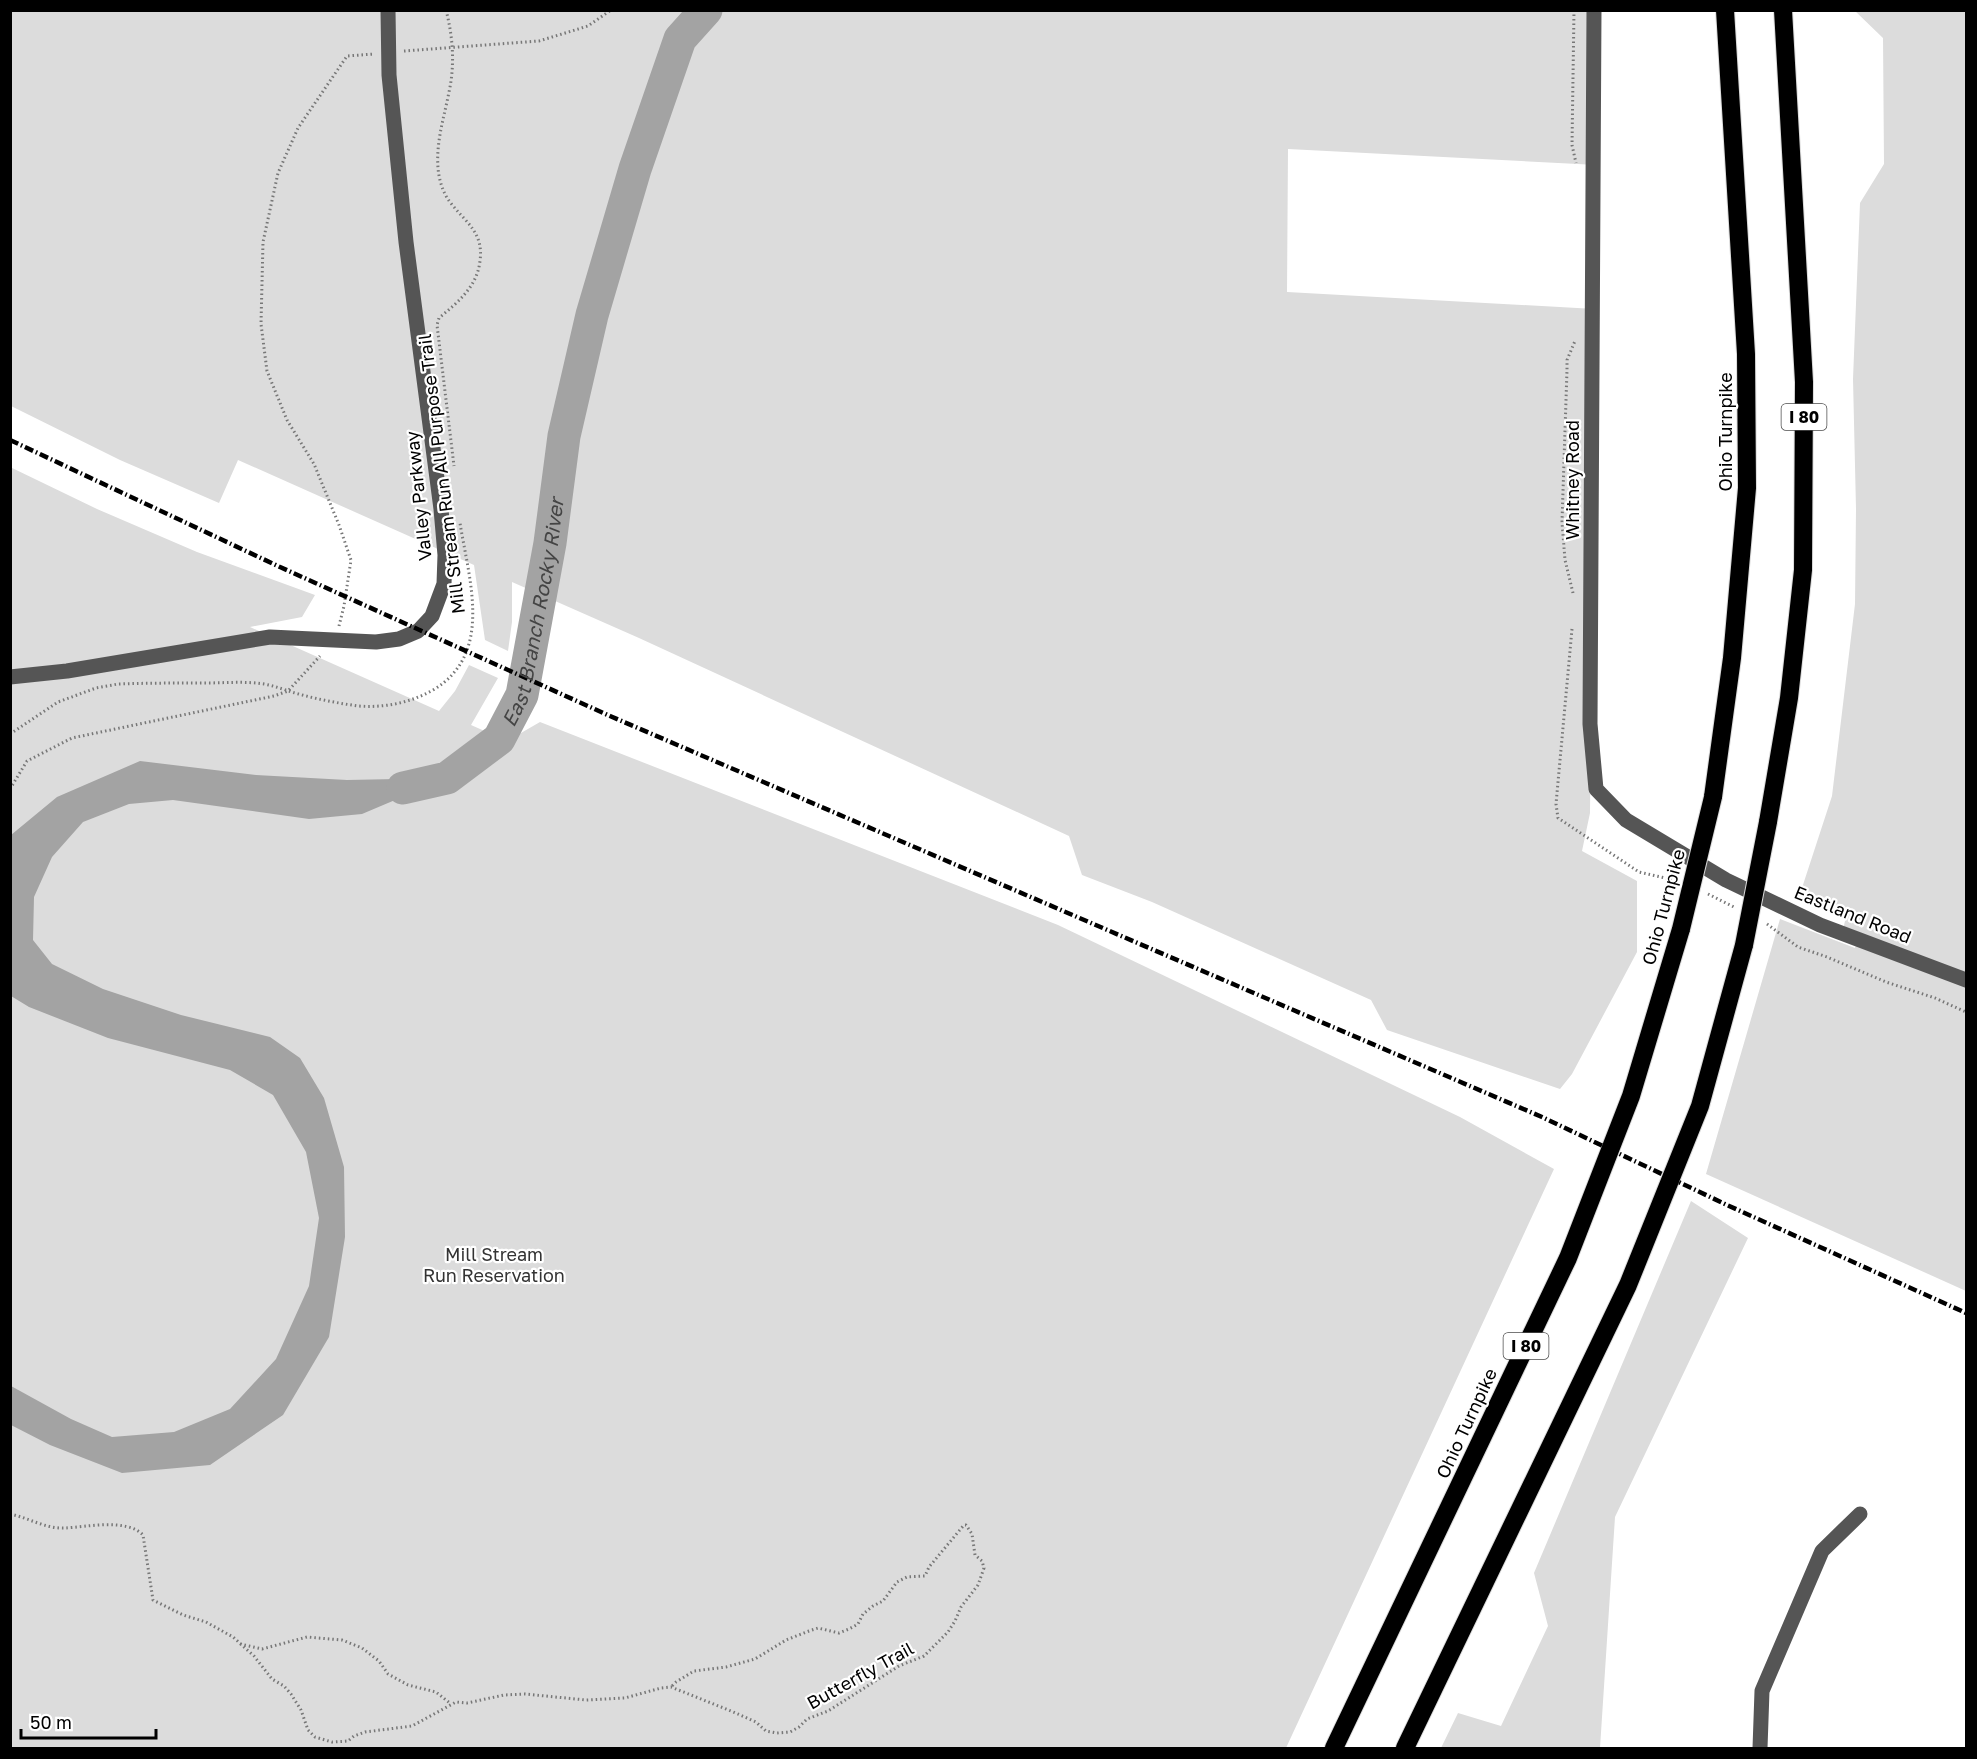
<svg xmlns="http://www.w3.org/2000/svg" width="1977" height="1759" font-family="'Golos Text',sans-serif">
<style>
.green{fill:#dcdcdc}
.water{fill:#a3a3a3}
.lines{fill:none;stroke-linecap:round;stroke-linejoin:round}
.river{stroke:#a3a3a3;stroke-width:33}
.highway-casing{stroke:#dbdbdb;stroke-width:20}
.path{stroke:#777;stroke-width:3;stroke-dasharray:1.5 3;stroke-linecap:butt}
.minor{stroke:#555;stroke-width:15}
.highway{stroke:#000;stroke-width:18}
.rail{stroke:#000;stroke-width:4.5;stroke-dasharray:9 3 1.5 3;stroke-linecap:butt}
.highway-bridge-casing{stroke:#dbdbdb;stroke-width:20;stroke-linecap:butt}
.highway-bridge{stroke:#000;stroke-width:18}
.labels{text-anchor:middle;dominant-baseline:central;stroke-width:4.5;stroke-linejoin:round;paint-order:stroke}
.shield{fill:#fff;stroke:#4c4c4c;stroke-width:1.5}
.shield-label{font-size:16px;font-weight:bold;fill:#000}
.street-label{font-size:18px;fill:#000;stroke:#fff}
.park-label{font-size:18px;fill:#333;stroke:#fff}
.water-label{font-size:20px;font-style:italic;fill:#444;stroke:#fff}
</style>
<rect width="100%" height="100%" fill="#fff"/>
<g class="green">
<polygon points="10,11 1596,11 1597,165 1288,149 1287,292 1595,309 1590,813 1582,851 1637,881 1637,952 1572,1074 1560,1089 1387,1030 1371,1000 1152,902 1082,875 1069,836 639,638 512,582 512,622 508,651 485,640 474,565 238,460 219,503 120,460 11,406"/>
<polygon points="1855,11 1966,11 1966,1291 1706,1174 1780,919 1855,948 1859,936 1843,930 1847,912 1800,894 1832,796 1855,604 1856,509 1853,379 1860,203 1884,164 1883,38"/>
<polygon points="10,467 97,509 197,552 315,595 302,617 250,627 439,711 455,691 469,665 498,678 471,725 507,741 540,722 1058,925 1460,1117 1554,1169 1286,1748 11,1748"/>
<polygon points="1691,1201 1748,1238 1615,1517 1600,1748 1441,1748 1458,1713 1501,1726 1548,1626 1534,1573"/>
</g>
<polygon class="water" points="140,761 256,775 347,780 447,778 362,814 309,819 173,800 129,804 83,822 52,857 34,897 33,940 52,964 103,989 181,1015 270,1037 300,1058 324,1098 344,1167 345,1237 329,1337 283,1415 210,1465 122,1473 50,1445 11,1425 11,1386 71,1419 112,1437 174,1432 230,1409 276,1359 309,1286 319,1218 306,1152 273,1095 230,1070 108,1038 29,1007 11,996 11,835 57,797"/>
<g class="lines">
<path class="river" id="s1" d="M403,788L447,778L499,739L522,695L550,543L564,436L592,315L635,169L680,39L706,10"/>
<defs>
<g id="highway">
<polyline points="1713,797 1732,658 1747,488 1746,354 1725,10"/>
<polyline points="1768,822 1789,698 1803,570 1804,382 1783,10"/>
<polyline points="1334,1748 1568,1258 1631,1096 1681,929"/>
<polyline points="1405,1748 1628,1285 1700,1106 1744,945"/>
</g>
</defs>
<use href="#highway" class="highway-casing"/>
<g class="path">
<path d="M446,10C453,37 455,65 449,92C444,118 436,141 438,168C439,180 443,193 450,202C465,222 484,232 480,261C477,287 458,302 439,318L437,325L454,466"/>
<polyline points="1574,10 1572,145 1576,163"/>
<polyline points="404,51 539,41 588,26 611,10"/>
<polyline points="1573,593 1565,560 1562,522 1567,370 1567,360 1575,341"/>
<polyline points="339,626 344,606 351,560 339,525 314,464 287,420 267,371 261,324 263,242 278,173 298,128 347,56 374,54"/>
<polyline points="1572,629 1556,804 1558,818 1639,872 1674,880"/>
<path d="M10,734L58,702L96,688L118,684C147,683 176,683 205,683C225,683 245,681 264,684C275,686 285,690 295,693C316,699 337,703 358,706C384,708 410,703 433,690C494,654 469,580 460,523"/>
<polyline points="10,789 27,761 72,738 274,696 288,691 320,656"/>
<polyline points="1708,894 1734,907"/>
<polyline points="1767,924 1798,947 1827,957 1886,982 1935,998 1966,1012"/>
<path d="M10,1514C29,1518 46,1529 65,1528C86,1527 127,1518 143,1535L153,1600L183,1615L206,1622L233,1637L254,1656L272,1679L284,1686L291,1694L301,1710L308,1730L315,1737L332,1742L348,1741L354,1736L365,1732L412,1726L456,1702L467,1703L504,1695L525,1694L586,1700L625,1698L661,1688L671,1687L731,1711L756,1722L766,1731L777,1733L790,1732L799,1727L807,1719L828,1711L899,1666L924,1656L948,1632L955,1621L961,1607L978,1585L984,1568L982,1561L975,1555L972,1534L966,1525H964L929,1567L925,1576L907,1577L897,1582L883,1601L873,1606L863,1614L858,1624L849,1629L839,1633L818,1628L809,1631L786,1640L755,1659L726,1667L694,1671L676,1682L671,1687"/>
<polyline points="240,1644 262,1649 307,1637 342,1640 362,1648 379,1661 388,1674 408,1685 436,1692 451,1704"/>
</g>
<g class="minor">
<polyline points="1594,10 1590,724 1596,789 1626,820 1726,880 1820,925 1966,980"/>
<polyline points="10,677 67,671 270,637 376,642 399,639 418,631 432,616 444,584 445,555 441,509 406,242 389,75 388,10"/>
<polyline points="1760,1748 1762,1691 1822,1551 1860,1514"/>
</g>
<use href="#highway" class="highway"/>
<polyline class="rail" points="10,440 280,567 610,716 1542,1117 1727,1205 1966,1313"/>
<defs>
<g id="highway-bridge">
<polyline points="1681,929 1713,797"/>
<polyline points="1744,945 1768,822"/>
</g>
</defs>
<use href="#highway-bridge" class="highway-bridge-casing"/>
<use href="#highway-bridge" class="highway-bridge"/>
</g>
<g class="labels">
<g class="shield">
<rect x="1781.5" y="404" width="45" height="26" rx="4.5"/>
<rect x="1503.5" y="1333" width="45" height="26" rx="4.5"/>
</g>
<g class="shield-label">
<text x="1804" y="417">I 80</text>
<text x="1526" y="1346">I 80</text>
</g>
<g class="street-label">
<text transform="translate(1725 432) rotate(-90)">Ohio Turnpike</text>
<text transform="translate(441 474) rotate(-97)">Mill Stream Run All Purpose Trail</text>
<text transform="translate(1572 480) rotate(-90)">Whitney Road</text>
<text transform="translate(418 496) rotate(-96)">Valley Parkway</text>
<text transform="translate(1663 907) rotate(-75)">Ohio Turnpike</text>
<text transform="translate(1853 914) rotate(22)">Eastland Road</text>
<text transform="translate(1466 1423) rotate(-65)">Ohio Turnpike</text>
<text transform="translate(860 1675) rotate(-29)">Butterfly Trail</text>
</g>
<g class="park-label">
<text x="494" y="1254">Mill Stream<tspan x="494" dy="21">Run Reservation</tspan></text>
</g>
<g class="water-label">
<text stroke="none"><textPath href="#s1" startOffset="243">East Branch Rocky River</textPath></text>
</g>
</g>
<rect width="1977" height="1759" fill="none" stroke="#000000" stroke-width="24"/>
<path d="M21 1729v9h135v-9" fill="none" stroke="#000000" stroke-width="3"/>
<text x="30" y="1729" font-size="18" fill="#000000" stroke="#ffffff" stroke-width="4.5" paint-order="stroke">50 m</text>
</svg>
